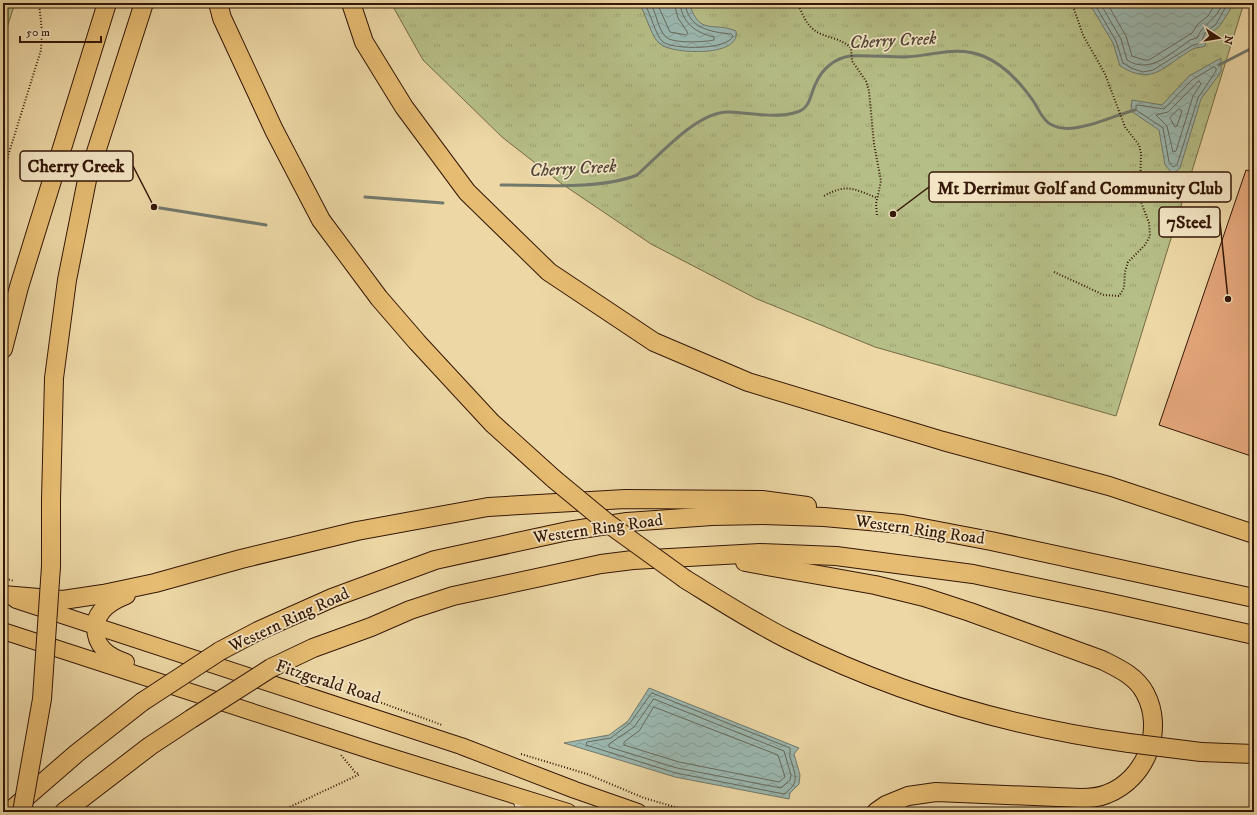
<svg xmlns="http://www.w3.org/2000/svg" width="1257" height="815" font-family="'IM FELL DW Pica',serif">
<style>
.grass{fill:url(#grass-tufts);stroke:#756a46}
.water{fill:url(#water-waves);stroke:#72786c}
.lines{fill:none;stroke-linecap:round;stroke-linejoin:round}
.shore{stroke:#68685b;stroke-width:1}
.stream{stroke:#72786c;stroke-width:3}
.building{fill:#e3a67a;stroke:#341706}
.minor-casing{stroke:#62472e;stroke-width:14}
.major-casing{stroke:#341706;stroke-width:18}
.highway-casing{stroke:#341706;stroke-width:20}
.path{stroke:#341706;stroke-width:2;stroke-dasharray:1 2;stroke-linecap:butt}
.minor{stroke:#f3e5c4;stroke-width:12}
.major{stroke:#e6bc72;stroke-width:16}
.highway{stroke:#e6bc72;stroke-width:18}
.highway-bridge-casing{stroke:#341706;stroke-width:20;stroke-linecap:butt}
.highway-bridge{stroke:#e6bc72;stroke-width:18}
.labels{text-anchor:middle;dominant-baseline:central;stroke-width:3.5;stroke-linejoin:round;paint-order:stroke}
.street-label{font-size:17px;fill:#341706;stroke:#f3e5c4}
.water-label{font-size:18px;font-style:italic;fill:#534739;stroke:#f3e5c4}
.leader{fill:none;stroke:#341706;stroke-width:1.5}
.callout-dot{fill:#341706;stroke:#f3e5c4;stroke-width:1.5}
.callout{fill:#f3e5c4;stroke:#341706;stroke-width:1.5}
.callout-label{font-size:18px;text-anchor:middle;font-weight:bold;fill:#341706}
</style>
<defs>
<pattern id="grass-tufts" width="24" height="20" patternUnits="userSpaceOnUse"><rect width="24" height="20" fill="#b6be87"/><path d="M3 7l-1-3M5 7V3M7 7l1-3M15 17l-1-3M17 17v-4M19 17l1-3" fill="none" stroke="#9da373"/></pattern>
<pattern id="water-waves" width="16" height="10" patternUnits="userSpaceOnUse"><rect width="16" height="10" fill="#9bb8b0"/><path d="M0 5q4-4 8 0t8 0" fill="none" stroke="#869d96"/></pattern>
</defs>
<rect width="100%" height="100%" fill="#ecd7a5"/>
<filter id="stains"><feTurbulence type="fractalNoise" baseFrequency=".005" numOctaves="4"/><feColorMatrix values="0 0 0 0 .2 0 0 0 0 .09 0 0 0 0 .02 0 0 0 .5 -.17"/></filter>
<radialGradient id="worn" r=".72"><stop offset=".6" stop-color="#630" stop-opacity="0"/><stop offset="1" stop-color="#630" stop-opacity=".3"/></radialGradient>
<g class="grass">
<polygon points="3,3 15,3 3,40"/>
<polygon points="391,3 1244,3 1116,416 875,347 757,299 651,244 562,184 502,137 423,60"/>
</g>
<g class="water">
<path d="M639,3H689C700,37 712,21 736,31C741,58 671,54 660,44C651,37 646,14 639,3Z"/>
<path d="M1089,3H1232L1230,10L1219,27L1208,35L1205,46C1201,48 1197,47 1193,49C1164,65 1154,87 1120,66L1113,43Z"/>
<polygon points="1221,58 1221,72 1201,99 1180,168 1173,174 1165,165 1159,130 1131,111 1132,100 1162,105 1189,76"/>
<polygon points="649,688 799,748 794,754 800,775 799,784 790,793 789,799 675,777 564,743 609,735 628,721"/>
</g>
<g class="lines">
<g class="shore">
<path d="M644,3C651,13 655,35 663,42C674,50 728,50 733,36L731,34C710,32 688,28 685,3"/>
<path d="M650,3C657,13 657,28 666,37C673,44 705,42 714,40V37C696,33 682,23 680,3"/>
<polyline points="657,3 670,32 686,35 688,33 678,18 674,3"/>
<polyline points="1094,3 1116,41 1123,63 1131,68 1143,72 1153,70 1193,45 1201,43 1205,33 1216,24 1228,3"/>
<path d="M1100,3L1121,39L1127,60C1150,75 1171,53 1190,40L1197,38C1202,24 1218,20 1222,3"/>
<polyline points="1107,3 1126,36 1132,56 1144,60 1149,60 1192,33 1198,24 1208,16 1216,3"/>
<polygon points="1214,67 1216,68 1216,71 1198,98 1177,165 1173,167 1169,162 1163,128 1136,110 1136,106 1138,105 1164,109 1192,80"/>
<polygon points="1199,81 1201,84 1193,96 1176,151 1173,152 1167,126 1156,115 1168,112"/>
<polygon points="1179,109 1182,111 1177,126 1175,127 1170,118"/>
<path d="M652,693L790,748C791,752 789,754 790,757C795,775 801,782 784,794L676,773L586,745L587,742L611,738L630,723Z"/>
<polygon points="654,699 784,751 791,775 790,780 781,788 677,768 609,747 609,744 634,727"/>
<polygon points="654,707 778,755 785,777 779,782 679,762 624,745 624,742 639,731"/>
</g>
<g class="stream">
<polyline points="1219,65 1254,47"/>
<polyline points="3,152 5,153"/>
<path d="M501,185C541,185 600,190 637,175C660,155 698,110 730,112C751,113 777,119 797,112C811,108 810,94 816,83C822,69 835,58 850,56C868,55 886,57 905,57C931,56 957,45 983,56C1005,65 1021,83 1034,102C1039,110 1042,119 1050,124C1057,128 1066,129 1074,128C1095,126 1115,115 1135,110"/>
<polyline points="365,197 443,203"/>
<polyline points="154,207 266,225"/>
</g>
</g>
<polygon class="building" points="1246,170 1254,172 1254,457 1159,425"/>
<g class="lines">
<defs>
<polyline id="minor" points="519,798 523,812"/>
<g id="major">
<polyline points="16,600 461,746 575,790 638,812"/>
<path d="M95,626C95,647 108,656 126,662"/>
<polyline points="3,631 372,751 568,812"/>
</g>
<g id="highway">
<polyline points="218,3 222,18 274,130 321,220 379,298 417,342 492,423 554,479"/>
<polyline points="351,3 364,42 404,107 467,192 549,272 654,342 748,382 943,441 1109,486 1254,534"/>
<polyline points="3,349 19,287 107,3"/>
<path d="M745,562L875,585L924,597L970,612L1102,660C1118,668 1136,676 1145,693C1165,730 1146,779 1107,794C1098,798 1089,798 1080,798L936,792L908,796L886,805L876,812"/>
<polyline points="51,566 51,500 54,378 67,280 87,180 144,3"/>
<path d="M685,579C719,600 753,622 789,640C895,693 1012,727 1129,743"/>
<polyline points="3,595 63,600 103,594 155,583 241,559 357,531 488,507 625,499 762,500 807,506"/>
<path d="M95,626C98,609 111,601 126,595"/>
<polyline points="220,651 258,631 332,598 435,560 568,531 627,522 712,516 763,515 824,517 902,524 991,541 1254,598"/>
<polyline points="271,668 313,648 371,627 410,610 453,596 601,564 633,560 760,553 836,556 973,574 1111,603 1254,635"/>
<polyline points="1201,752 1254,754"/>
<polyline points="9,812 77,753 142,702"/>
<polyline points="64,812 150,746 191,719"/>
</g>
</defs>
<use href="#minor" class="minor-casing"/>
<use href="#major" class="major-casing"/>
<use href="#highway" class="highway-casing"/>
<g class="path">
<path d="M797,3C802,12 805,23 814,30C825,38 842,38 851,48L852,61L866,81L869,91L874,144L881,181L876,204L877,216"/>
<polyline points="3,172 41,50 42,32 39,3"/>
<path d="M824,196C847,183 854,189 877,198"/>
<polyline points="1054,272 1104,295 1119,296 1124,288 1125,272 1128,262 1145,245 1150,236 1149,223 1141,202 1140,193 1141,153 1139,145 1125,127 1105,74 1083,35 1072,3"/>
<polyline points="3,578 14,581"/>
<polyline points="355,696 382,703 442,725"/>
<polyline points="521,754 587,774 644,798 692,812"/>
<polyline points="279,812 358,775 359,774 355,772 341,755"/>
</g>
<use href="#minor" class="minor"/>
<use href="#major" class="major"/>
<use href="#highway" class="highway"/>
<defs>
<g id="highway-bridge">
<polyline points="554,479 606,522 685,579"/>
<polyline points="142,702 220,651"/>
<polyline points="191,719 271,668"/>
<polyline points="1129,743 1201,752"/>
<polyline points="22,812 42,699 51,566"/>
</g>
</defs>
<use href="#highway-bridge" class="highway-bridge-casing"/>
<use href="#highway-bridge" class="highway-bridge"/>
</g>
<g class="labels">
<g class="street-label">
<text transform="translate(598 529) rotate(-8)">Western Ring Road</text>
<text transform="translate(920 530) rotate(8)">Western Ring Road</text>
<text transform="translate(289 620) rotate(-25)">Western Ring Road</text>
<text transform="translate(328 682) rotate(18)">Fitzgerald Road</text>
</g>
<g class="water-label">
<text transform="translate(893 41) rotate(-3)">Cherry Creek</text>
<text transform="translate(573 169) rotate(-3)">Cherry Creek</text>
</g>
</g>
<path class="leader" d="M154 207L133 166M893 214L929 187M1228 299L1220 222"/>
<g class="callout-dot">
<circle cx="154" cy="207" r="4"/>
<circle cx="893" cy="214" r="4"/>
<circle cx="1228" cy="299" r="4"/>
</g>
<g class="callout">
<rect x="20" y="151" width="113" height="30" rx="4"/>
<rect x="929" y="172" width="302" height="30" rx="4"/>
<rect x="1159" y="207" width="61" height="30" rx="4"/>
</g>
<g class="callout-label">
<text x="76" y="172">Cherry Creek</text>
<text x="1080" y="194">Mt Derrimut Golf and Community Club</text>
<text x="1189" y="228">7Steel</text>
</g>
<rect width="1257" height="815" fill="none" stroke="#ecd7a5" stroke-width="16"/>
<rect x="4" y="4" width="1249" height="807" fill="none" stroke="#341706" stroke-width="2"/>
<rect x="8" y="8" width="1241" height="799" fill="none" stroke="#341706"/>
<g transform="translate(1219 38) rotate(102)" stroke="#f3e5c4" stroke-width="3" paint-order="stroke">
<path d="M0-3L7 15L0 10L-7 15Z" fill="#341706"/>
<text y="-6" font-size="11" font-weight="bold" text-anchor="middle" fill="#341706">N</text>
</g>
<path d="M20 36v6h81v-6" fill="none" stroke="#341706" stroke-width="2"/>
<text x="26" y="36" font-size="12" fill="#341706" stroke="#f3e5c4" stroke-width="3" paint-order="stroke">50 m</text>
<rect width="100%" height="100%" filter="url(#stains)"/>
<rect width="100%" height="100%" fill="url(#worn)"/>
</svg>
